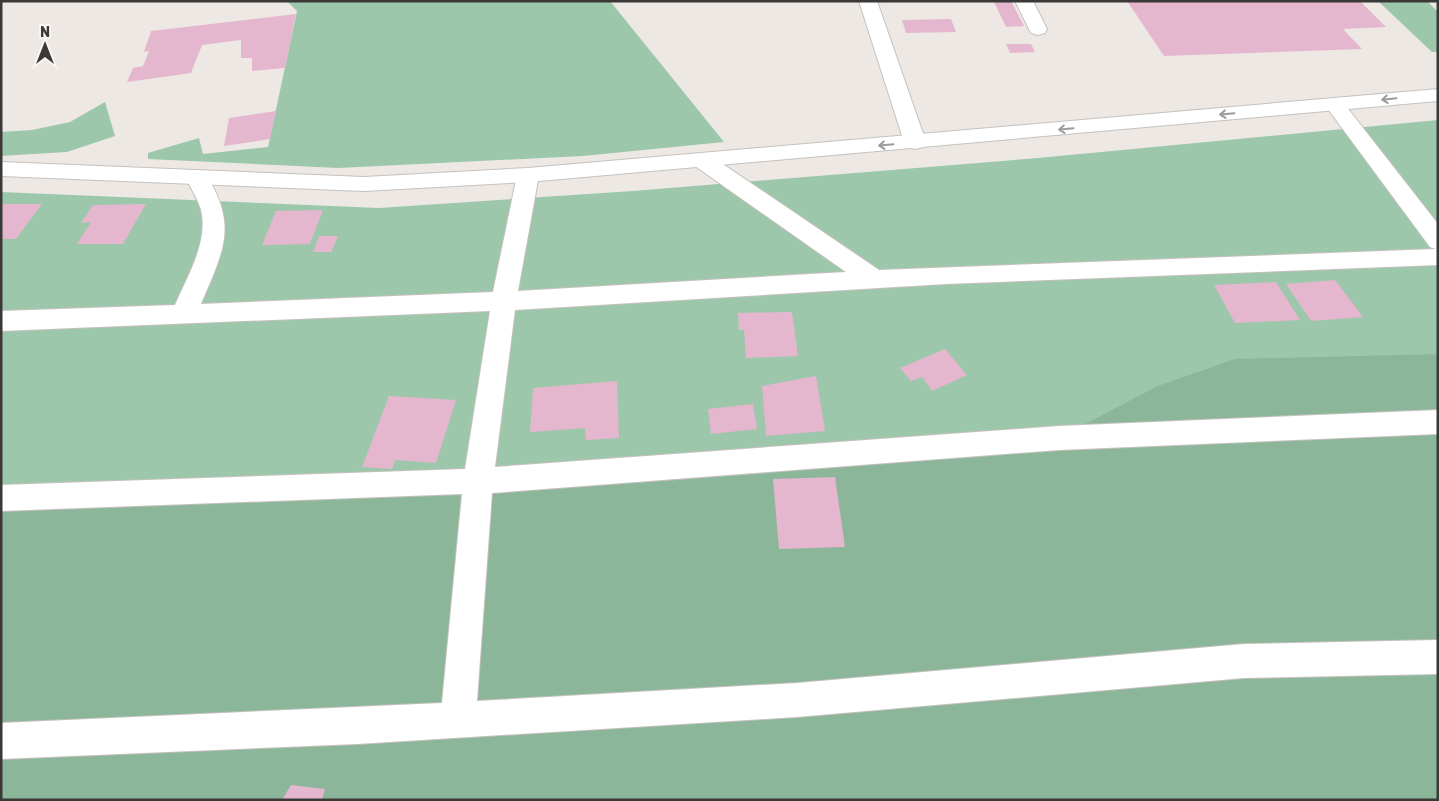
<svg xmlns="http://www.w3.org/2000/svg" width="1439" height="801" font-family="Rubik,sans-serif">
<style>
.green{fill:#9dc7ab}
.forest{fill:#8bb69a}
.building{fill:#e4b7cf}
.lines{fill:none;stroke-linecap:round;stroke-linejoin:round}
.minor-casing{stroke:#c5c1bd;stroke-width:2}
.major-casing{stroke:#c5c1bd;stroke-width:2}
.minor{fill:#fff;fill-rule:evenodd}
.major{fill:#fff;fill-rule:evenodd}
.oneway{stroke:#9d9c9b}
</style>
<rect width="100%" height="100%" fill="#ede8e4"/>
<g class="green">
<polygon points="287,1 610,1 724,142 583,156 338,168 148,159 148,153 199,138 203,154 268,147 297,11"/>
<polygon points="1378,1 1427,1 1438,12 1438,52 1432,52"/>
<polygon points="105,102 115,136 67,152 1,156 1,132 32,130 70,122"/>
<polygon points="1438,120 1438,354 1155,387 1059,438 1,498 1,192 379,208 633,191 1038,158"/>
</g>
<polygon class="forest" points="1438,354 1438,800 1,800 1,498 1058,438 1155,387 1235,359"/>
<g class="building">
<polygon points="1011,1 1024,26 1006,27 994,2"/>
<polygon points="1127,1 1360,1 1386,27 1343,29 1362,49 1164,56"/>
<polygon points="296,14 285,68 252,71 252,58 241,58 241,40 202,45 191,73 127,82 133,68 143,66 149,51 144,52 151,31"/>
<polygon points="951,19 956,32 906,33 902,20"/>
<polygon points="1006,44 1031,44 1035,52 1010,53"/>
<polygon points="276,111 270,139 224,146 229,118"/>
<polygon points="1,204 42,204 16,239 1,239"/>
<polygon points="146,204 123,244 77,244 91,222 81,223 93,205"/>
<polygon points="323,210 310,244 262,245 276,211"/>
<polygon points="319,236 338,236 331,252 313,252"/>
<polygon points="1335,280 1363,317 1311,321 1286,284"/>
<polygon points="1276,282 1300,320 1235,323 1214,285"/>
<polygon points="792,312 798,356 746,358 744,330 739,330 738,313"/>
<polygon points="945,349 967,375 932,391 922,377 911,381 900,368"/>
<polygon points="816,376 825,431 766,436 762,386"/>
<polygon points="617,381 619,438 586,440 585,428 530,432 533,388"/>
<polygon points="389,396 456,400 436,463 395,460 392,469 362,467"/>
<polygon points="753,404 757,429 711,434 708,409"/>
<polygon points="835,477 845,547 779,549 773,479"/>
<polygon points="291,785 325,789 322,800 282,800"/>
</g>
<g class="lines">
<defs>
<g id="minor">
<polygon points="859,1 877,1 926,142 923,147 915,149 907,147 904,142"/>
<polygon points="1015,1 1033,1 1047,29 1045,33 1038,35 1031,33"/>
<path d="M1335,99L1342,101L1438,224V265L946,284L515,310L495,467L1059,426L1438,410V434L1059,450L492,493L477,701L797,683L1244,644L1438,640V674L1244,678L797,717L357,744L1,759V723L442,703L462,494L1,511V485L465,469L490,311L1,331V311L175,305C187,277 209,241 201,210C198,199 191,189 186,178L189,173L197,171L205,173C239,226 223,251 201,304L493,292L517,175L520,170L528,168L536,170L539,175L518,291L846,272L695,166L692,161L695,156L703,154L711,156L879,270L1436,249L1430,247L1325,105L1328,101Z"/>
</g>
<polygon id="major" points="1438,89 1438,101 528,182 364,191 1,176 1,162 364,177 528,168"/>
</defs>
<use href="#minor" class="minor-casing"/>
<use href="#major" class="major-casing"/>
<use href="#minor" class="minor"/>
<use href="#major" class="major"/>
</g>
<defs><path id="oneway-shaft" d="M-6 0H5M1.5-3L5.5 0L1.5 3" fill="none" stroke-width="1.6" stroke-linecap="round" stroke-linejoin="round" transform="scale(1.25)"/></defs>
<g class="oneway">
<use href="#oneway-shaft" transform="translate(1389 99) rotate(174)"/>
<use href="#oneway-shaft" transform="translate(1227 114) rotate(175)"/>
<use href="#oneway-shaft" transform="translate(1066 129) rotate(175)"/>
<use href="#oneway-shaft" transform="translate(886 145) rotate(175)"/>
</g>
<rect width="1439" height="801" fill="none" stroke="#3b3937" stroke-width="5"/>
<g transform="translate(45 45)" stroke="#faf5f1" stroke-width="4" paint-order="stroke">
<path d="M0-4L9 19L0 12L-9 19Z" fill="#3b3937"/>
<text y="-8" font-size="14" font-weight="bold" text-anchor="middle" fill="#3b3937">N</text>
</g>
</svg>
